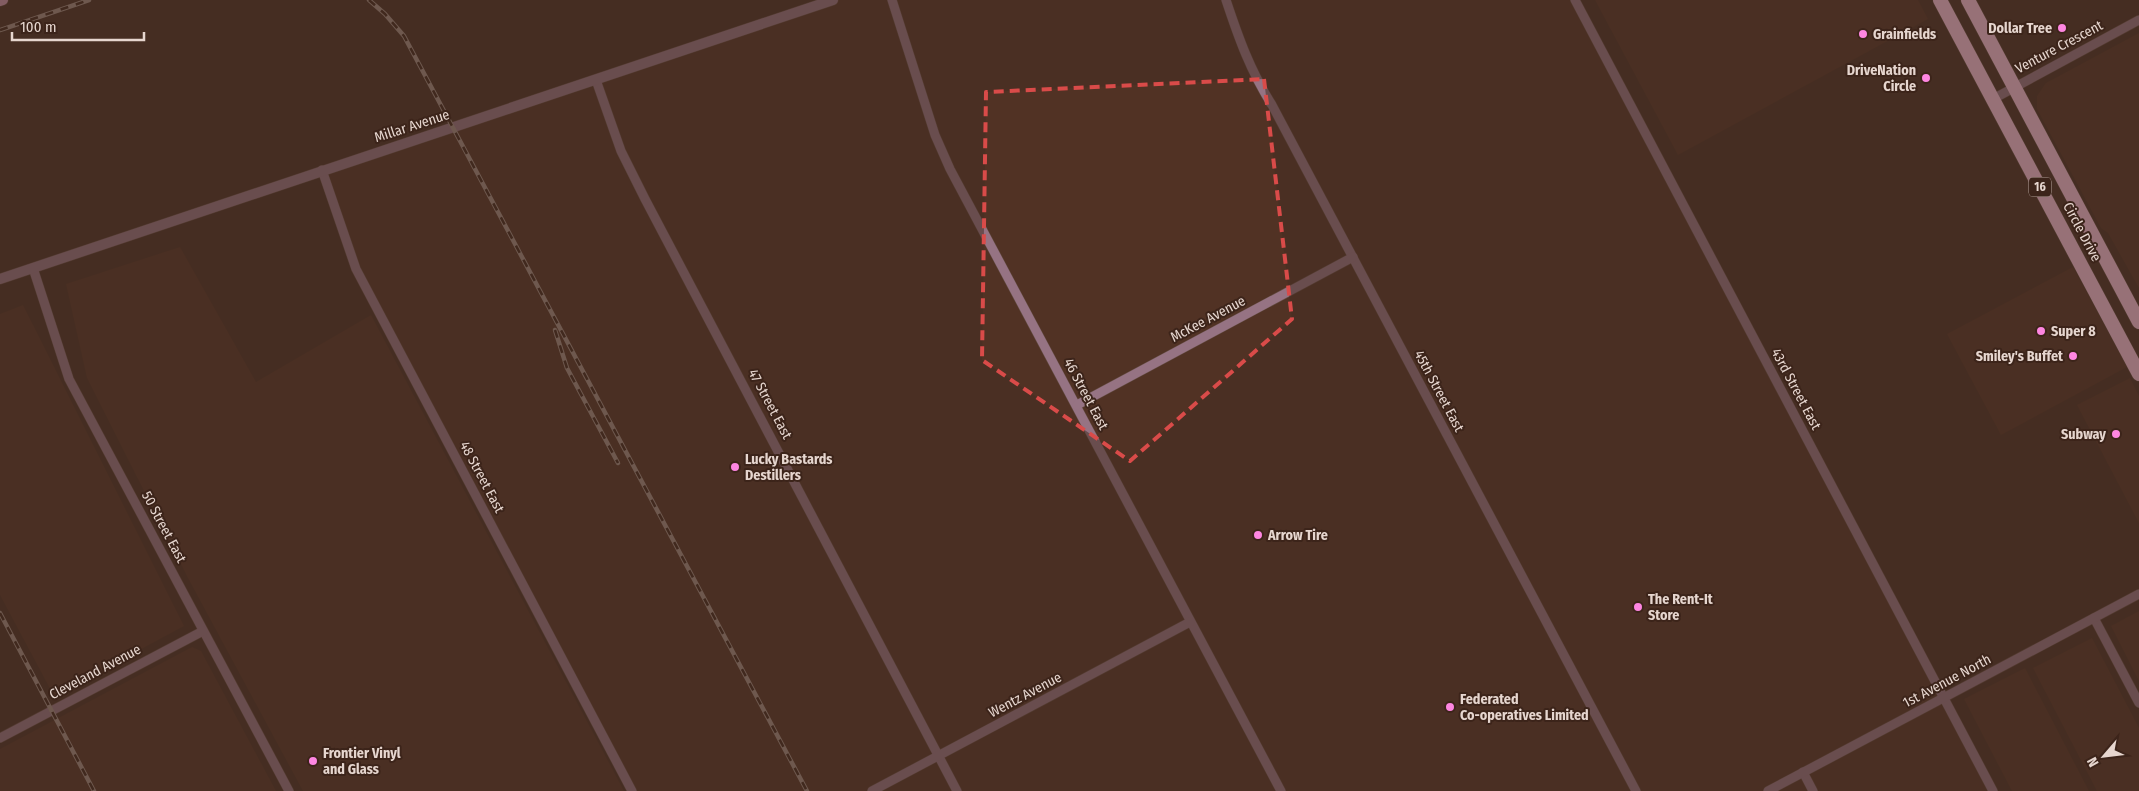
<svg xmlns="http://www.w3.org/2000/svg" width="2139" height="791" font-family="'Fira Sans Condensed',sans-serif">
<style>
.built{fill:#513224}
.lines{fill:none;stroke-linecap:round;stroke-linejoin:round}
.minor-casing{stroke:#634c42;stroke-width:10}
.tertiary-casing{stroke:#634c42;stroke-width:11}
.secondary-casing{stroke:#634c42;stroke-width:11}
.trunk-casing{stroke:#634c42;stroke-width:15}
.minor{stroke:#967383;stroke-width:9}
.tertiary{stroke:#967383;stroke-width:10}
.secondary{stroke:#cd95b0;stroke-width:10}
.trunk{stroke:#fbc4de;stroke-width:14}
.rail-casing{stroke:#9f8c83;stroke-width:4.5}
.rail{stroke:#3c241a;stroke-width:2.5;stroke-dasharray:8;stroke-linecap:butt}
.marked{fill:none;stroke:#d94b49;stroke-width:4;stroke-dasharray:10 6;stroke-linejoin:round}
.poi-dot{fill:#fe86e1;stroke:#3c241a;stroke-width:2}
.labels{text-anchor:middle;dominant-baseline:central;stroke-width:4;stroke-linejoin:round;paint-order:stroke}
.shield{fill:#3c241a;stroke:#b3a199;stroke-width:1}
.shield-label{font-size:12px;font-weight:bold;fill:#e6d6cf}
.poi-label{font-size:14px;font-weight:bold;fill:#e6d6cf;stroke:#3c241a;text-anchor:start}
.street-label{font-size:14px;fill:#e6d6cf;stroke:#3c241a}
</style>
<rect width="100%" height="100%" fill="#462e23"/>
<g class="built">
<polygon points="833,0 1576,0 1993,791 632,791 356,269 322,170"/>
<polygon points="1595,0 1918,0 1928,19 1678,155"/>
<polygon points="2139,33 2139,288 2108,233 2101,228 2037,109 2037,96 2046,83"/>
<polygon points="180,247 256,382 371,315 624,791 303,791 188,578 87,378 66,284"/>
<polygon points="2073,267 2127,367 2001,435 1947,334"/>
<polygon points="23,305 184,626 54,696 0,595 0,314"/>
<polygon points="2130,378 2139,396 2139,523 2077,405"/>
<polygon points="2139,611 2139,681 2111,626"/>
<polygon points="2092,638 2139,728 2139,791 2097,791 2033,668"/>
<polygon points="192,647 201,651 276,791 0,791 0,749"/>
<polygon points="2025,668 2089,791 2012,791 1964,699"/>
</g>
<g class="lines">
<defs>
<g id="minor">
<polyline points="892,0 935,135 950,169 1281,791"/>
<path d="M1226,0C1239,39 1250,70 1272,105L1636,791"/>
<polyline points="1575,0 1993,791"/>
<polyline points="596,80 621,151 645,199 957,791"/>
<polyline points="1993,99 2139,20"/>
<polyline points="322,170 356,269 632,791"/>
<polyline points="33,268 69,379 289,791"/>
<polyline points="1077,405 1353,257"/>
<polyline points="2094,618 2139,703"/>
<polyline points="0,738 203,631"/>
<polyline points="1803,772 1813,791"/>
<polyline points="872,791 1190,622"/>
<polyline points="1768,791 2139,594"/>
</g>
<polyline id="tertiary" points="0,279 833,0"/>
<polyline id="secondary" points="0,1 3,0"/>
<g id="trunk">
<polyline points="1940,0 2139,374"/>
<polyline points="1968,0 2139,322"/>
</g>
</defs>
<use href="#minor" class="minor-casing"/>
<use href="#tertiary" class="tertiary-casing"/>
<use href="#secondary" class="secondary-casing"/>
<use href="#trunk" class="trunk-casing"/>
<use href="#minor" class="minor"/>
<use href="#tertiary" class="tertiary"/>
<use href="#secondary" class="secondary"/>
<use href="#trunk" class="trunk"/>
<defs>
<g id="rail">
<polyline points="369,0 385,14 404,36 807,791"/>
<polyline points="0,30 89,0"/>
<polyline points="555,330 567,368 618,463"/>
<polyline points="0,613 94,791"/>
</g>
</defs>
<use href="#rail" class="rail-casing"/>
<use href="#rail" class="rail"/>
</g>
<path d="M0 0H2139V791H0ZM1264,79L1292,319L1130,461L982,360L986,92Z" fill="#462e23" fill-opacity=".55" fill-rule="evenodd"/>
<path class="marked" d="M1264,79L1292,319L1130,461L982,360L986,92Z"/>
<g class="poi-dot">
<circle cx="2062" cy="28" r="5"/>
<circle cx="1863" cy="34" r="5"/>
<circle cx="1926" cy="78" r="5"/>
<circle cx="2041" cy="331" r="5"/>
<circle cx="2073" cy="356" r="5"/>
<circle cx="2116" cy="434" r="5"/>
<circle cx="735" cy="467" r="5"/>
<circle cx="1258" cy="535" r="5"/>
<circle cx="1638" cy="607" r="5"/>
<circle cx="1450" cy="707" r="5"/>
<circle cx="313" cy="761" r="5"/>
</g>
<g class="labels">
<rect class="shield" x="2029" y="177.5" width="22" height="19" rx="4"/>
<g class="shield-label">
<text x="2040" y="187">16</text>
</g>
<g class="poi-label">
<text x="2052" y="28" text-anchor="end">Dollar Tree</text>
<text x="1873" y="34">Grainfields</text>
<text x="1916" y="70" text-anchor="end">DriveNation<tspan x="1916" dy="16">Circle</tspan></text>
<text x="2051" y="331">Super 8</text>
<text x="2063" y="356" text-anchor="end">Smiley's Buffet</text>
<text x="2106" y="434" text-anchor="end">Subway</text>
<text x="745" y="459">Lucky Bastards<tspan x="745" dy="16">Destillers</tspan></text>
<text x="1268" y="535">Arrow Tire</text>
<text x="1648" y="599">The Rent-It<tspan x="1648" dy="16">Store</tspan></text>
<text x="1460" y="699">Federated<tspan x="1460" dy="16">Co-operatives Limited</tspan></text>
<text x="323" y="753">Frontier Vinyl<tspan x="323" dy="16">and Glass</tspan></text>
</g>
<g class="street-label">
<text transform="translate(2059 47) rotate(-28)">Venture Crescent</text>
<text transform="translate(412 126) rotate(-18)">Millar Avenue</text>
<text transform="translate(2082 232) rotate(62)">Circle Drive</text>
<text transform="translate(1208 319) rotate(-28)">McKee Avenue</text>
<text transform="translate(1796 389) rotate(62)">43rd Street East</text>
<text transform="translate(1439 391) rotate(62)">45th Street East</text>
<text transform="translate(1086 394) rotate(62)">46 Street East</text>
<text transform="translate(770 404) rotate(62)">47 Street East</text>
<text transform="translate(482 477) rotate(62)">48 Street East</text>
<text transform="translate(164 527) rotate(62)">50 Street East</text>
<text transform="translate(95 672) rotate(-28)">Cleveland Avenue</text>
<text transform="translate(1947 681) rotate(-28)">1st Avenue North</text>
<text transform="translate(1025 695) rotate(-28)">Wentz Avenue</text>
</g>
</g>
<g transform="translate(2104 756) rotate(242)" stroke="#3c241a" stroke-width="4" paint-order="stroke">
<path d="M0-4L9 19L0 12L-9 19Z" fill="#e6d6cf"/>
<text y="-8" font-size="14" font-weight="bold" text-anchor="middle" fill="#e6d6cf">N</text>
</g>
<path d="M12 32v8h132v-8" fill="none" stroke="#e6d6cf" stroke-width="2.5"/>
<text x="20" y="32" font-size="15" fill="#e6d6cf" stroke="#3c241a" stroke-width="4" paint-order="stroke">100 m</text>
</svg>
